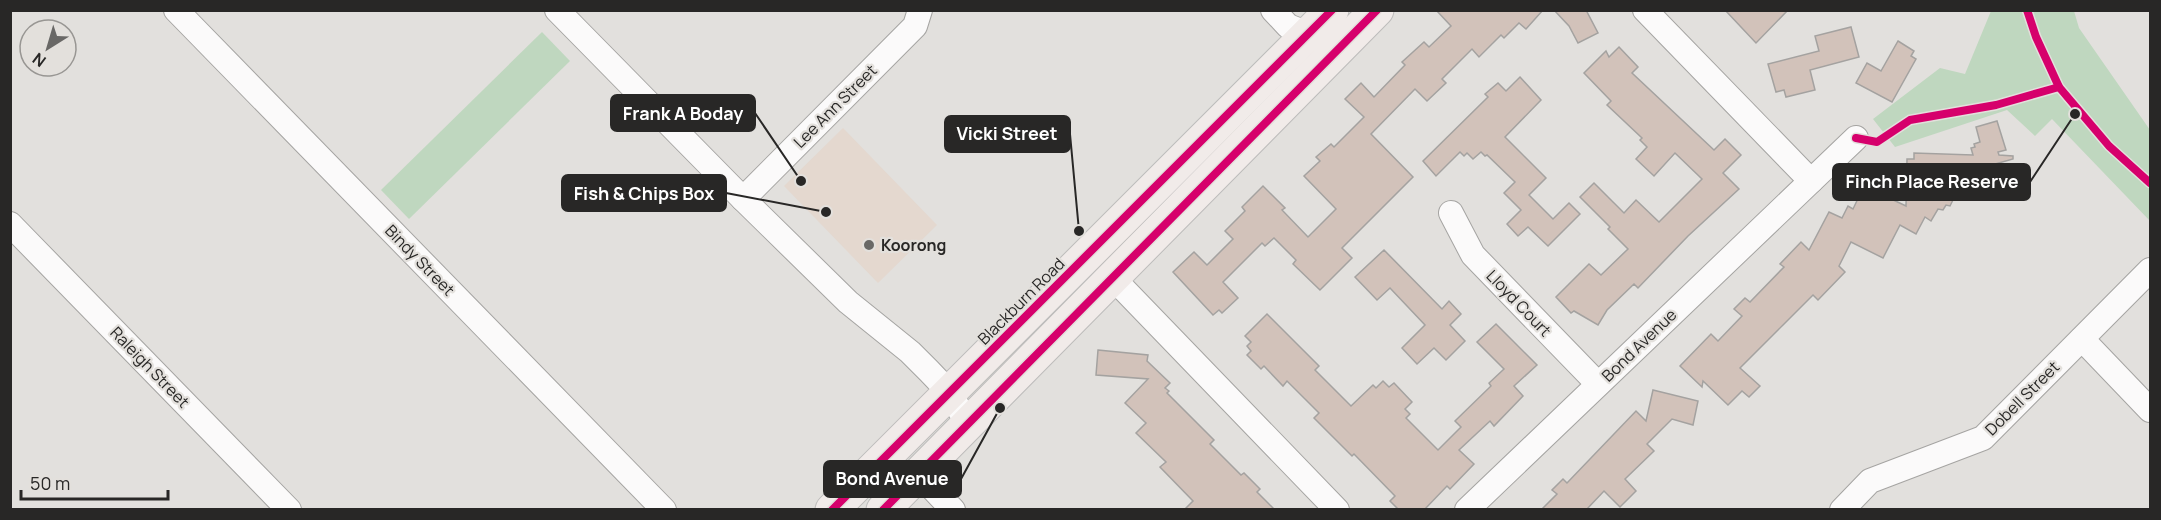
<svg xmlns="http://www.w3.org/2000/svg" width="2161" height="520" font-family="Manrope,sans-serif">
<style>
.commercial{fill:#e4d8cf}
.green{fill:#bfd7bf}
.building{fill:#d2c2ba;stroke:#a4a2a0;stroke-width:1.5}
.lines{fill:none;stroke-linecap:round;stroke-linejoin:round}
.street-casing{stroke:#a5a4a2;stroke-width:26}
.primary-casing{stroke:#bdbcbb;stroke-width:35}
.street{stroke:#fbfafa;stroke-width:24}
.primary{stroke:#f1ebe9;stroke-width:33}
.cycleway-casing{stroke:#e3e0dc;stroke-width:11}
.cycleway{stroke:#d6006c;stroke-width:8}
.poi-dot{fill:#696866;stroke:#e3e0dc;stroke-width:2}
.labels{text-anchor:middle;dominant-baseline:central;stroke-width:4.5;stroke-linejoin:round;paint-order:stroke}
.street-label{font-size:16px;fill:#282726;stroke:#e3e0dc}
.poi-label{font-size:16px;font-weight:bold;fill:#282726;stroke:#e3e0dc;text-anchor:start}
.leader{fill:none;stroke:#282726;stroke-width:2}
.callout-dot{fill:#282726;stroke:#e3e0dc;stroke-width:2}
.callout{fill:#282726;stroke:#282726;stroke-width:2}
.callout-label{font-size:18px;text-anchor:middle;font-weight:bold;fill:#fff}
</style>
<rect width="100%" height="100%" fill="#e2e0dd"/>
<polygon class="commercial" points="843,128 937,225 878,283 784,186"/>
<g class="green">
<polygon points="1991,11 2074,11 2079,28 2150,130 2150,221 2052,119 2035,136 2007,110 1895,147 1873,119 1940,68 1965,74"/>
<polygon points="542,32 570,61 409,219 381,190"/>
</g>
<g class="building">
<polygon points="1436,10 1543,10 1526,29 1519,23 1504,38 1501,35 1479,57 1472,49 1442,79 1446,83 1427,101 1415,89 1371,134 1413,177 1342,248 1352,258 1320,290 1293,264 1296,260 1274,238 1265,246 1262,243 1223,282 1238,298 1222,313 1219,310 1213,315 1173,272 1194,252 1207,265 1233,239 1225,231 1245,211 1242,207 1263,186 1285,208 1282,210 1308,237 1336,209 1304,176 1320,161 1316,157 1331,144 1334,147 1364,117 1345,99 1361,83 1374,97 1405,65 1402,62 1424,42 1429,47 1451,26"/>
<polygon points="1554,10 1586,10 1598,33 1578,43 1569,26"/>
<polygon points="1725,10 1788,10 1756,43"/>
<polygon points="1851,27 1859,57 1810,70 1815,90 1786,97 1784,90 1776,92 1768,64 1819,51 1815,36"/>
<polygon points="1898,41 1914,51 1911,56 1916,59 1892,102 1856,83 1867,63 1881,71"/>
<polygon points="1619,47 1638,67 1632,73 1714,150 1725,139 1741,155 1723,173 1739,189 1688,236 1638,288 1634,284 1607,310 1598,325 1574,311 1571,313 1556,297 1589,264 1601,275 1628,249 1608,229 1610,227 1580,197 1594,183 1624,213 1636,200 1659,222 1702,179 1675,153 1654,176 1636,159 1647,147 1640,140 1642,138 1607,105 1611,101 1584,73 1606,51 1609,57"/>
<polygon points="1520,77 1541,100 1505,137 1546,178 1529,195 1553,219 1569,203 1580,214 1548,246 1528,227 1518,236 1507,224 1521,210 1504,193 1515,182 1487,155 1485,156 1481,152 1473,159 1467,153 1464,156 1460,152 1436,176 1423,161 1488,97 1485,94 1498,83 1506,91"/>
<polygon points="1997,121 2006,150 1998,152 1999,155 2013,156 2013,159 1967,172 1950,206 1946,205 1943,210 1938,209 1931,221 1925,217 1916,234 1900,225 1883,258 1851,242 1839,266 1845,272 1818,300 1813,295 1740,368 1760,386 1749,397 1742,391 1728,405 1703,381 1702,387 1680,366 1711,334 1718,341 1742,316 1734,309 1745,298 1750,302 1784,267 1780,264 1801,242 1809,250 1829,212 1842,218 1848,206 1853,209 1864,186 1906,206 1907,159 1914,159 1914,153 1973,155 1971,148 1975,147 1974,144 1980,142 1976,127"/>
<polygon points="1384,250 1442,309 1449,301 1461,314 1450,325 1465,341 1446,360 1434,348 1417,364 1402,348 1425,325 1390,288 1377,300 1355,277"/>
<polygon points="1267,314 1319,366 1315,370 1351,406 1373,385 1376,388 1383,381 1389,387 1394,383 1412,402 1405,409 1410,414 1406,418 1438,450 1461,427 1455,421 1491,386 1489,383 1504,369 1477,342 1496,324 1537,365 1514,386 1523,396 1494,426 1490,421 1459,450 1474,464 1450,489 1447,486 1424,510 1399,510 1390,501 1395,496 1354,454 1352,456 1314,418 1319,413 1287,381 1283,386 1264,366 1261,369 1247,355 1251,351 1247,346 1251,342 1245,336"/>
<polygon points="1098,350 1148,355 1147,361 1170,383 1165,388 1169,391 1167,393 1214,440 1210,444 1241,475 1244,473 1260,489 1257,492 1275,510 1184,510 1193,501 1160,467 1166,462 1136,433 1146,423 1125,403 1148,379 1096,375"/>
<polygon points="1653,390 1698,401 1693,425 1672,419 1647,444 1654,451 1625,479 1636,491 1620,507 1604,491 1586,510 1541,510 1557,494 1552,490 1563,479 1567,483 1636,411 1646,421"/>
</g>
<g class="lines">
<defs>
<g id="street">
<polyline points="176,10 664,510"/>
<polyline points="557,10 743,199 848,302 910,352 929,371 949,392 968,424"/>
<polyline points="1273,10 1288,26 1308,34"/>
<polyline points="1645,10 1811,181"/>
<polyline points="743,199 915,26 920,10"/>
<polyline points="1451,213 1473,255 1598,384"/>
<polyline points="10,224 289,510"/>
<polyline points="1113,278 1337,510"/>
<polyline points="2082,339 2150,410"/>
<polyline points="919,474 953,510"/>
<polyline points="1467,510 1856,138"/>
<polyline points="1842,510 1870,481 1983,438 2150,270"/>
</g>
<g id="primary">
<polyline points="832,510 1332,10"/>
<polyline points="883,510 1377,10"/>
</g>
</defs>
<use href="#street" class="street-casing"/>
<use href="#primary" class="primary-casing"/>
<use href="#street" class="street"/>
<use href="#primary" class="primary"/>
<defs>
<g id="cycleway">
<polyline points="2027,10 2036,37 2059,87 2109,146 2150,183"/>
<polyline points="1856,138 1877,142 1910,120 1996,105 2059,87"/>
<polyline points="832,510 1332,10"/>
<polyline points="883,510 1377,10"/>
</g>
</defs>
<use href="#cycleway" class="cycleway-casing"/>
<use href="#cycleway" class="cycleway"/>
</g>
<circle class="poi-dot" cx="869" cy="245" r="6"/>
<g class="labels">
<g class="street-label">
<text transform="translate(835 106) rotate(-45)">Lee Ann Street</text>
<text transform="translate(420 260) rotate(46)">Bindy Street</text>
<text transform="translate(1021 301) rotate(-45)">Blackburn Road</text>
<text transform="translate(1519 303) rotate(46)">Lloyd Court</text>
<text transform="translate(1639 345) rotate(-44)">Bond Avenue</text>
<text transform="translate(150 367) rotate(46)">Raleigh Street</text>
<text transform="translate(2022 398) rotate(-45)">Dobell Street</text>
</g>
<g class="poi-label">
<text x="881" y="245">Koorong</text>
</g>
</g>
<path class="leader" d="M801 181L755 113M1079 231L1070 134M2075 114L2030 182M826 212L726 193M1000 408L961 479"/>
<g class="callout-dot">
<circle cx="801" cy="181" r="6"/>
<circle cx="1079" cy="231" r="6"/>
<circle cx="2075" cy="114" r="6"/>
<circle cx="826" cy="212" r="6"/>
<circle cx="1000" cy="408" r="6"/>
</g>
<g class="callout">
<rect x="611" y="95" width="144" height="36" rx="6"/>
<rect x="945" y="116" width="125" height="36" rx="6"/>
<rect x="1833" y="164" width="197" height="36" rx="6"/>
<rect x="562" y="175" width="164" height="36" rx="6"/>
<rect x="824" y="461" width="137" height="36" rx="6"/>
</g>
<g class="callout-label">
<text x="683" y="120">Frank A Boday</text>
<text x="1007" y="140">Vicki Street</text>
<text x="1932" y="188">Finch Place Reserve</text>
<text x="644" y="200">Fish &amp; Chips Box</text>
<text x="892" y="485">Bond Avenue</text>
</g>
<rect width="2161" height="520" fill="none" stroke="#282726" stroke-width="24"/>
<g transform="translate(48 48) rotate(217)"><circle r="28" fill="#e3e0dc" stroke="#989693" stroke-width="1.5"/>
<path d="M0-4.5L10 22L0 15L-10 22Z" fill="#696866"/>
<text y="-9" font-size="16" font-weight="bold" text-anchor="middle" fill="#282726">N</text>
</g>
<path d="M21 490v9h147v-9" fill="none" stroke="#282726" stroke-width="3"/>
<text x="30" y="490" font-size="18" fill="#282726" stroke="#e3e0dc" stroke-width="4.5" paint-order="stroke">50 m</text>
</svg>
